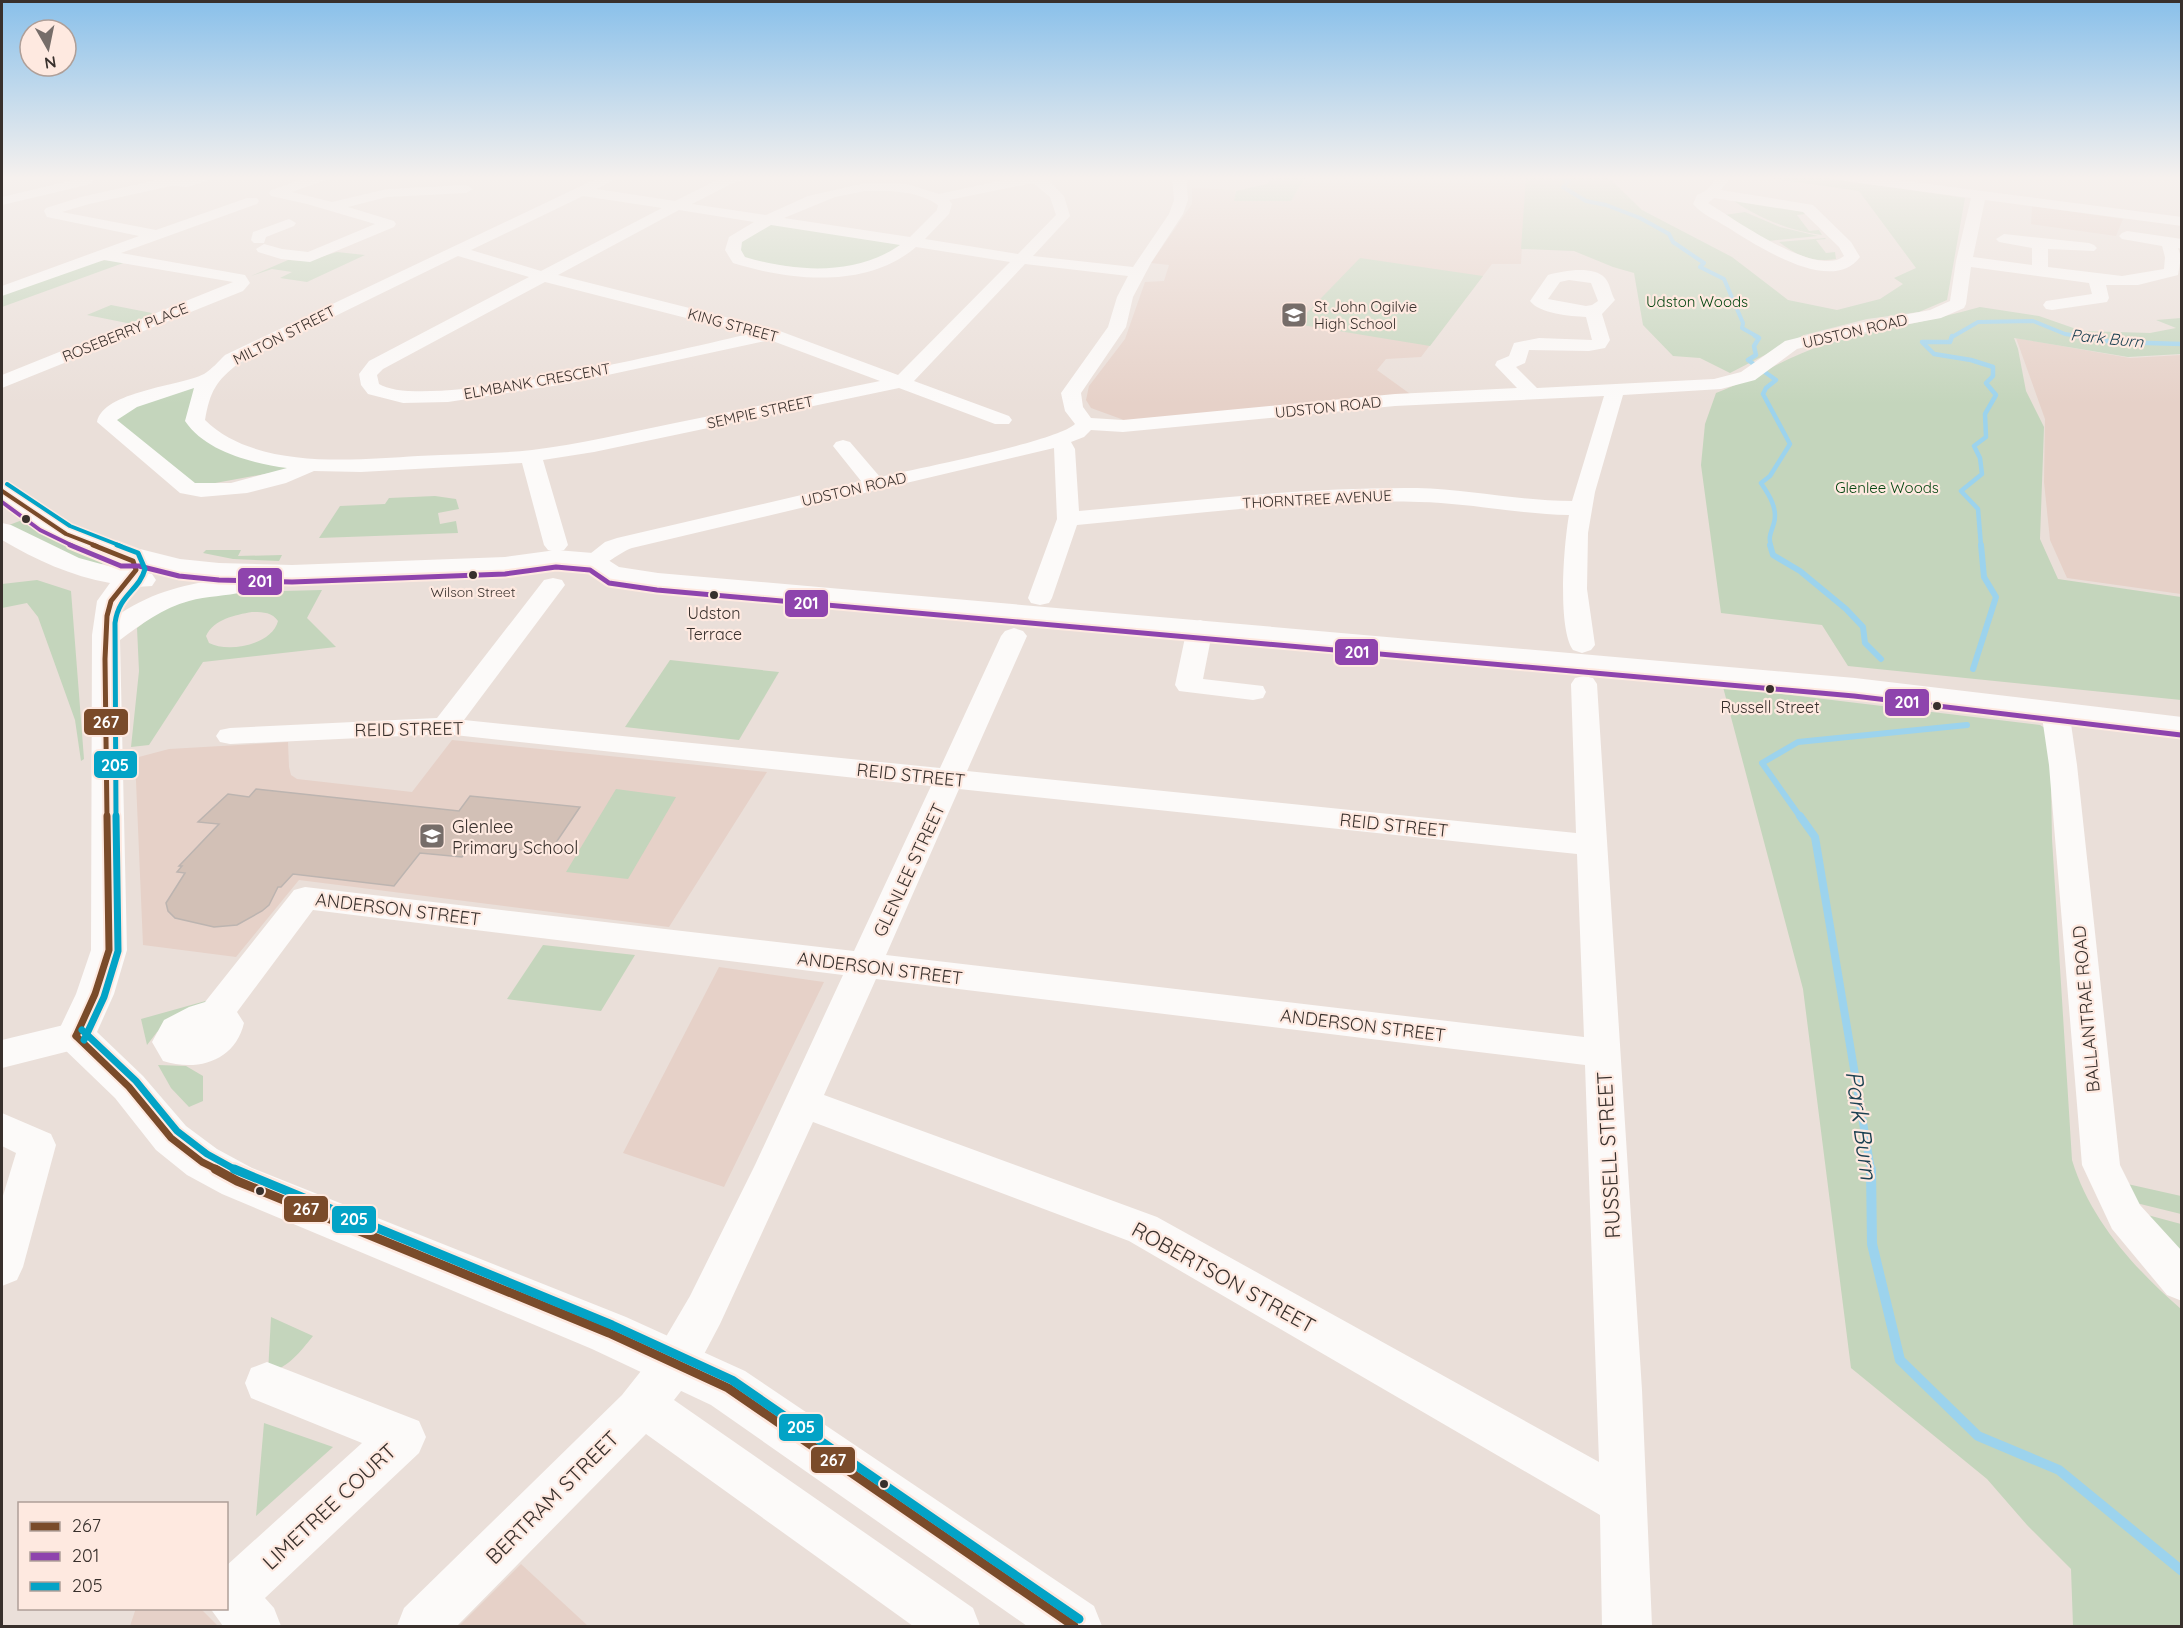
<svg xmlns="http://www.w3.org/2000/svg" width="2183" height="1628" font-family="Quicksand,sans-serif">
<style>
.built{fill:#e6d1c8}
.green{fill:#c4d5bc;fill-rule:evenodd}
.lines{fill:none;stroke-linecap:round;stroke-linejoin:round}
.stream-far4{stroke:#9cd3ed;stroke-width:4}
.stream-far3{stroke:#9cd3ed;stroke-width:4.5}
.stream-far2{stroke:#9cd3ed;stroke-width:6}
.stream-far1{stroke:#9cd3ed;stroke-width:8}
.stream{stroke:#9cd3ed;stroke-width:10}
.building{fill:#d2c0b6;stroke:#bcb4b0;stroke-width:1.5}
.minor{fill:#fcfaf9;fill-rule:evenodd}
.major{fill:#fcfaf9;fill-rule:evenodd}
.bus-1-far3-casing{stroke:#fee9e0;stroke-width:7}
.bus-1-far2-casing{stroke:#fee9e0;stroke-width:9}
.bus-1-far1-casing{stroke:#fee9e0;stroke-width:11}
.bus-1-casing{stroke:#fee9e0;stroke-width:14}
.bus-2-far1-casing{stroke:#fee9e0;stroke-width:7}
.bus-2-casing{stroke:#fee9e0;stroke-width:9}
.bus-3-far3-casing{stroke:#fee9e0;stroke-width:7}
.bus-3-far2-casing{stroke:#fee9e0;stroke-width:9}
.bus-3-far1-casing{stroke:#fee9e0;stroke-width:11}
.bus-3-casing{stroke:#fee9e0;stroke-width:14}
.bus-1-far3{stroke:#7a4b2a;stroke-width:4}
.bus-1-far2{stroke:#7a4b2a;stroke-width:5}
.bus-1-far1{stroke:#7a4b2a;stroke-width:7}
.bus-1{stroke:#7a4b2a;stroke-width:9}
.bus-2-far1{stroke:#8e44ad;stroke-width:4}
.bus-2{stroke:#8e44ad;stroke-width:5}
.bus-3-far3{stroke:#03a3c6;stroke-width:4}
.bus-3-far2{stroke:#03a3c6;stroke-width:5}
.bus-3-far1{stroke:#03a3c6;stroke-width:7}
.bus-3{stroke:#03a3c6;stroke-width:9}
.bus-dot{fill:#38302c;stroke:#fee9e0;stroke-width:2}
.labels{text-anchor:middle;dominant-baseline:central;stroke-width:4.5;stroke-linejoin:round;paint-order:stroke}
.far-bus-label{font-size:14px;fill:#38302c;stroke:#fee9e0}
.far-park-label{font-size:15px;fill:#054611;stroke:#fee9e0}
.far-poi-label{font-size:15px;fill:#38302c;stroke:#fee9e0;text-anchor:start}
.far-street-label{font-size:15px;fill:#38302c;stroke:#fee9e0}
.far-water-label{font-size:16px;font-style:italic;fill:#1c4152;stroke:#fee9e0}
.bus-label{font-size:16px;fill:#38302c;stroke:#fee9e0}
.street-label{font-size:18px;fill:#38302c;stroke:#fee9e0}
.poi-label{font-size:18px;fill:#38302c;stroke:#fee9e0;text-anchor:start}
.near-street-label{font-size:21px;fill:#38302c;stroke:#fee9e0}
.near-water-label{font-size:24px;font-style:italic;fill:#1c4152;stroke:#fee9e0}
.line-badge{stroke:#fee9e0;stroke-width:2}
.badge-label{font-size:16px;text-anchor:middle;font-weight:bold;fill:#fff}
</style>
<rect width="100%" height="100%" fill="#eadfd9"/>
<g class="built">
<polygon points="1306,176 1526,176 1521,264 1492,264 1421,357 1386,359 1377,370 1413,396 1136,421 1124,420 1091,408 1086,400 1089,386 1125,339 1145,282 1164,281 1169,265 1151,263 1192,204 1192,188 1235,190 1235,201 1291,201"/>
<polygon points="2032,206 2123,219 2116,236 2031,224"/>
<polygon points="2016,338 2130,358 2181,355 2181,594 2067,578 2050,540 2044,482 2045,419"/>
<polygon points="452,740 767,772 669,927 299,880 236,957 143,945 135,758 169,749 288,742 289,767 291,775 297,779 412,792"/>
<polygon points="719,967 824,982 724,1187 623,1153"/>
<polygon points="521,1564 588,1626 459,1626"/>
<polygon points="136,1608 201,1609 218,1626 130,1626"/>
</g>
<g class="green">
<polygon points="1274,176 1306,176 1291,201 1234,201 1236,191 1267,184"/>
<polygon points="1526,176 1607,176 1642,210 1732,257 1788,300 1837,310 1880,299 1903,284 1894,278 1916,268 1859,191 1755,176 1815,176 1965,198 1947,300 1919,312 1867,319 1804,335 1730,373 1700,358 1673,356 1643,325 1634,273 1613,267 1574,251 1521,249"/>
<path d="M1727,196L1801,207L1806,214L1797,215L1809,231L1819,230L1822,235C1787,230 1755,217 1727,196Z"/>
<polygon points="1745,212 1780,227 1818,236 1768,241 1724,215"/>
<polygon points="768,220 913,241 894,256 831,272 739,260 734,240"/>
<path d="M1825,238L1826,239L1816,240L1826,253L1835,252L1836,259C1813,263 1797,256 1779,242Z"/>
<polygon points="337,252 365,255 307,282 280,278 292,272 272,269 251,276 288,260 307,261"/>
<polygon points="1360,258 1483,276 1430,346 1296,324"/>
<polygon points="106,260 126,262 2,307 2,294 86,263"/>
<polygon points="111,305 157,314 132,324 87,315"/>
<path d="M1980,307L2039,316L2082,331L2150,333L2176,328L2156,320L2181,318V354L2128,357L2014,338L2018,349L2026,391L2044,427L2040,539L2058,579L2181,597V700L1848,666L1822,625L1721,613L1701,465L1705,424L1716,393C1753,379 1786,357 1824,345C1875,329 1928,322 1980,307Z"/>
<polygon points="209,378 195,420 234,448 314,465 188,488 107,422 116,410"/>
<polygon points="435,496 456,499 459,509 438,513 440,524 456,521 458,533 319,538 340,506 385,504 389,498"/>
<polygon points="25,519 68,545 110,559 100,565 84,562 9,525"/>
<polygon points="206,550 241,550 238,556 282,555 279,561 233,559 203,553"/>
<polygon points="37,580 71,591 84,759 81,761 75,720 38,617 27,603 2,608 2,584"/>
<path d="M322,590L307,618L336,647L203,662L149,745L131,747L139,671L137,628L163,608L213,593ZM252,612C262,612 272,612 278,621C272,645 228,653 209,643L206,636C214,619 235,615 252,612Z"/>
<polygon points="670,660 779,672 739,740 625,727"/>
<path d="M1723,687L2040,725L2050,731L2052,839L2072,1160C2090,1220 2135,1269 2181,1309V1626H2073L2071,1569L2027,1525L1987,1479L1851,1368L1803,989Z"/>
<polygon points="616,789 676,797 628,879 566,872"/>
<polygon points="543,945 635,955 601,1011 507,999"/>
<polygon points="209,1000 157,1032 147,1045 141,1019"/>
<polygon points="158,1065 186,1066 203,1076 203,1101 189,1107 171,1088"/>
<polygon points="2123,1183 2181,1196 2181,1214 2128,1201"/>
<polygon points="2129,1210 2181,1224 2181,1274"/>
<path d="M271,1317L313,1336C300,1352 289,1367 268,1373Z"/>
<polygon points="264,1423 333,1447 256,1516"/>
</g>
<g class="lines">
<g class="stream-far4">
<polyline points="1556,176 1569,181 1563,187 1586,201 1606,205 1640,218 1669,234 1673,242 1704,263 1700,267 1724,279 1743,323 1742,328 1758,337"/>
<polyline points="1952,337 1978,322 2033,321 2065,334 2085,337"/>
</g>
<g class="stream-far3">
<path d="M1755,336L1759,338L1754,346L1756,355L1748,360L1776,380L1766,388L1763,394L1790,444L1770,476L1761,483C1769,495 1778,508 1774,523C1771,533 1768,536 1771,546"/>
<polyline points="1952,336 1950,342 1922,342 1934,354 1971,360 1993,367 1993,376 1986,383 1996,395 1985,414 1986,437 1974,446 1980,458 1982,474 1961,491 1978,509 1981,546"/>
<polyline points="2076,336 2113,342 2182,344"/>
</g>
<g class="stream-far2">
<polyline points="1770,545 1773,555 1800,571 1846,609 1863,627 1865,643 1881,659"/>
<polyline points="1973,669 1996,597 1984,577 1981,545"/>
<polyline points="1801,818 1762,763 1798,742 1967,725"/>
</g>
<polyline class="stream-far1" points="1800,816 1815,837 1871,1170"/>
<polyline class="stream" points="1871,1169 1872,1244 1900,1360 1978,1436 2059,1470 2182,1571"/>
</g>
<polygon class="building" points="256,789 459,811 470,796 580,807 549,853 471,844 462,857 420,853 394,886 293,874 281,887 278,887 269,905 262,911 237,925 214,927 175,918 168,911 166,903 185,873 177,872 182,866 179,866 219,824 198,822 228,794 249,797"/>
<g class="lines">
<g class="minor">
<polygon points="174,176 207,176 209,178 207,181 187,187 171,186 89,204 62,212 156,230 247,198 257,198 259,201 257,204 121,253 245,275 250,283 243,291 2,388 2,375 233,282 104,260 2,296 2,286 139,236 47,217 44,211 46,208 81,197"/>
<polygon points="311,176 331,176 329,179 292,192 332,202 387,189 466,185 473,189 466,193 387,197 348,207 394,221 396,224 394,227 310,262 281,259 258,252 256,249 264,244 282,249 308,252 375,224 307,204 271,196 269,193 271,190"/>
<path d="M602,176H620L597,189L675,201L723,177L751,176L749,179L733,183L692,204L766,215L808,196L865,183L907,184L939,194L1022,176H1056L1048,180L1064,196L1070,216L1033,256L1133,267L1169,214L1174,200L1172,176H1186L1188,200L1183,214L1151,263L1133,297L1126,327L1081,393L1083,407L1091,418L1123,420L1395,394L1517,388L1495,365L1497,361L1509,356L1514,343L1539,338L1592,340L1586,317C1570,316 1540,314 1530,301L1548,275C1563,271 1593,265 1605,278C1610,283 1611,294 1615,300L1602,314L1610,340L1605,348L1589,351L1529,350L1525,363L1516,367L1537,388L1714,379L1741,372L1785,341L1849,325L1930,310L1950,301L1956,261L1971,198L1837,180L1830,176H1867L2182,217V226L1985,200L1973,257L2032,265V248L1999,242L1996,239L2004,234L2089,243L2094,245L2097,248L2094,251L2048,249V267L2122,276L2164,269L2165,257L2162,246L2122,239L2119,236L2122,233L2127,231L2182,239V249L2178,248L2181,257L2178,275L2138,285H2106L2109,298L2107,302L2052,310L2046,309L2043,305L2046,301L2092,294L2089,283L1971,267L1966,304L1964,308L1941,318L1850,335L1797,349L1755,380L1721,389L1623,395L1595,492L1588,533L1587,589L1595,645L1591,650L1582,653L1573,650C1557,627 1564,543 1569,515C1518,514 1469,503 1419,502C1304,499 1191,514 1077,525L1052,598L1049,603L1040,605L1031,603L1028,598L1057,519L1054,448L632,548C615,554 603,571 585,566L581,561L605,542L617,538L861,481L833,446L836,442L843,440L850,442L880,477C914,469 1056,442 1075,424L1065,411L1061,393L1108,327L1117,297L1128,276L1025,264L914,381L1009,416L1012,420L1009,424H995L899,388L594,452L543,460L568,545L564,550L556,552L548,550L544,545L522,463L361,472L314,471L286,483L247,493L201,497L180,493L97,422C103,391 181,386 204,374C212,369 219,361 225,355ZM1033,183L1050,197L1056,215L1018,254L925,239L949,214L952,204L949,200ZM865,191C891,191 916,190 938,205L937,210L910,237L784,218L835,197ZM583,196L662,208L541,271L471,250ZM679,210L754,222L729,237L725,250L733,263C791,281 867,289 916,247L1010,262L898,375L777,330L558,275ZM771,225L900,245C856,276 795,272 745,257L741,250L742,242ZM458,256L529,277L369,361L359,374L361,385L368,394L403,403L448,402L566,384L770,340L880,381C811,395 743,409 675,423C627,433 580,444 532,450C494,454 456,454 418,456C353,460 256,470 205,420C210,391 216,381 239,363ZM1569,280L1591,283L1598,301L1592,305L1586,306L1548,299L1560,282ZM545,282L749,334C686,348 425,413 379,384L377,375L383,369ZM194,388L185,421C206,452 252,463 287,468L231,483H195L117,420L137,407ZM1604,396L1572,501C1520,501 1468,489 1417,488C1304,487 1191,501 1079,511L1075,449L1071,442L1084,437L1091,430L1123,432L1395,406Z"/>
<path d="M1718,176H1732L1721,190L1813,205L1851,242L1860,257C1832,296 1756,245 1727,227C1716,220 1701,214 1693,204L1697,195L1707,190ZM1714,198L1803,212L1839,247L1844,256C1817,279 1733,218 1708,203Z"/>
<polygon points="86,177 91,178 93,181 91,184 2,205 2,197"/>
<polygon points="289,219 296,223 294,226 266,237 264,243 254,243 251,240 253,232"/>
<path d="M553,578L562,580L565,585L464,720L940,768L1001,636L1005,631L1014,628L1023,631L1027,636L967,771L1576,833L1571,684L1575,678L1584,676L1593,678L1597,684L1642,1390L1652,1626H1602L1600,1515L1129,1241L813,1122L720,1324L692,1377L674,1400L973,1608L980,1626H913L646,1434L457,1626H397L404,1608L622,1395L660,1347L690,1296L755,1165L843,975L313,910L237,1012L244,1023C235,1061 198,1072 163,1061L152,1042L164,1020L189,1007L205,1002L294,890L305,887L854,951L931,786L445,734L230,744L220,742L216,736L220,730L230,728L437,718L544,580ZM959,789L1577,854L1584,1037L886,955ZM876,979L1585,1065L1599,1462L1157,1217L824,1095Z"/>
<polygon points="1200,620 1209,623 1213,628 1203,679 1263,686 1266,692 1263,698 1253,700 1179,691 1175,685 1187,628 1191,623"/>
<polygon points="2055,702 2065,704 2069,710 2077,765 2120,1165 2140,1205 2182,1251 2182,1301 2167,1295 2112,1229 2082,1165 2049,765 2041,710 2045,704"/>
<polygon points="76,1022 89,1026 94,1036 89,1046 2,1068 2,1040"/>
<polygon points="2,1113 51,1134 56,1145 23,1267 17,1280 2,1286 2,1199 16,1153 2,1146"/>
<polygon points="267,1362 419,1421 426,1437 419,1453 265,1598 274,1608 281,1626 223,1626 210,1608 226,1608 226,1566 362,1443 251,1398 245,1383 251,1368"/>
</g>
<path class="major" d="M2,484L10,486L75,529L127,549H140L180,559L219,563L292,565L505,557L556,550L593,553L602,556L619,567L658,573L1855,678L2182,717V735L1855,696L658,589L602,580L586,568L556,566L505,573L292,581L241,579L248,586L244,592C226,596 207,596 189,601C163,608 141,624 120,640L127,950L114,994L97,1032L143,1076L186,1126L217,1149L252,1168L626,1317L745,1371L1094,1606L1102,1626H1027L711,1405L592,1349L222,1194L187,1175L156,1150L115,1098L62,1047L56,1036L76,994L91,950L92,635L97,601L110,583C71,576 36,560 2,540V523L11,525L79,558L123,570L122,566L57,539L2,501ZM148,567L180,575L226,579C188,583 153,592 121,613L126,598L136,587L152,586L156,580L152,574L147,573Z"/>
<defs>
<polyline id="bus-1-far3" points="2,491 66,534 97,546"/>
<polyline id="bus-1-far2" points="93,545 133,561 136,570 111,601 107,616 105,659 107,818"/>
<g id="bus-1-far1">
<polyline points="76,1036 95,994 109,950 107,816"/>
<polyline points="76,1036 129,1087 171,1138 202,1162 218,1170"/>
</g>
<polyline id="bus-1" points="215,1169 237,1181 609,1333 728,1388 1074,1626"/>
<polyline id="bus-2-far1" points="2,502 40,530 73,546"/>
<polyline id="bus-2" points="70,545 121,566 139,566 179,576 219,580 292,582 505,574 556,567 590,570 609,583 657,590 1854,696 2181,735"/>
<polyline id="bus-3-far3" points="7,484 70,526 121,546"/>
<path id="bus-3-far2" d="M116,818L115,623C119,594 139,591 145,569L138,553L117,545"/>
<g id="bus-3-far1">
<polyline points="82,1030 136,1081 177,1131 207,1154 236,1170"/>
<polyline points="84,1040 104,997 118,951 116,816"/>
</g>
<polyline id="bus-3" points="234,1169 612,1325 732,1380 1079,1619"/>
</defs>
<use href="#bus-1-far3" class="bus-1-far3-casing"/>
<use href="#bus-1-far2" class="bus-1-far2-casing"/>
<use href="#bus-1-far1" class="bus-1-far1-casing"/>
<use href="#bus-1" class="bus-1-casing"/>
<use href="#bus-2-far1" class="bus-2-far1-casing"/>
<use href="#bus-2" class="bus-2-casing"/>
<use href="#bus-3-far3" class="bus-3-far3-casing"/>
<use href="#bus-3-far2" class="bus-3-far2-casing"/>
<use href="#bus-3-far1" class="bus-3-far1-casing"/>
<use href="#bus-3" class="bus-3-casing"/>
<use href="#bus-1-far3" class="bus-1-far3"/>
<use href="#bus-1-far2" class="bus-1-far2"/>
<use href="#bus-1-far1" class="bus-1-far1"/>
<use href="#bus-1" class="bus-1"/>
<use href="#bus-2-far1" class="bus-2-far1"/>
<use href="#bus-2" class="bus-2"/>
<use href="#bus-3-far3" class="bus-3-far3"/>
<use href="#bus-3-far2" class="bus-3-far2"/>
<use href="#bus-3-far1" class="bus-3-far1"/>
<use href="#bus-3" class="bus-3"/>
</g>
<linearGradient id="sky" x2="0" y2="1"><stop stop-color="#89c0ea"/><stop offset="0.44" stop-color="#f6f1ee"/><stop offset="1" stop-color="#f6f1ee" stop-opacity="0"/></linearGradient>
<rect width="2183" height="404" fill="url(#sky)"/>
<defs>
<symbol id="school-square" viewBox="-11 -11 22 22"><rect x="-9" y="-9" width="18" height="18" rx="4" fill="#766d69" stroke="#fee9e0"/><path d="M0-5L7-2L0 1L-7-2ZM-4 1L0 2.5L4 1V4Q0 6-4 4Z" fill="#fff"/></symbol>
</defs>
<g fill-rule="evenodd">
<use href="#school-square" x="1279" y="300" width="30" height="30"/>
<use href="#school-square" x="417" y="821" width="30" height="30"/>
</g>
<g class="bus-dot">
<circle cx="26" cy="519" r="5"/>
<circle cx="473" cy="575" r="5"/>
<circle cx="714" cy="595" r="5"/>
<circle cx="1770" cy="689" r="5"/>
<circle cx="1937" cy="706" r="5"/>
<circle cx="260" cy="1191" r="5"/>
<circle cx="884" cy="1484" r="5"/>
</g>
<g class="labels">
<g class="far-bus-label">
<text x="473" y="592">Wilson Street</text>
</g>
<g class="far-park-label">
<text x="1697" y="301">Udston Woods</text>
<text x="1887" y="487">Glenlee Woods</text>
</g>
<g class="far-poi-label">
<text x="1314" y="306">St John Ogilvie<tspan x="1314" dy="17">High School</tspan></text>
</g>
<g class="far-street-label">
<text transform="translate(733 325) rotate(15)">KING STREET</text>
<text transform="translate(1855 331) rotate(-13)">UDSTON ROAD</text>
<text transform="translate(125 332) rotate(-22)">ROSEBERRY PLACE</text>
<text transform="translate(284 335) rotate(-27)">MILTON STREET</text>
<text transform="translate(537 381) rotate(-10)">ELMBANK CRESCENT</text>
<text transform="translate(1328 407) rotate(-6)">UDSTON ROAD</text>
<text transform="translate(760 412) rotate(-12)">SEMPIE STREET</text>
<text transform="translate(854 489) rotate(-13)">UDSTON ROAD</text>
<text transform="translate(1317 499) rotate(-3)">THORNTREE AVENUE</text>
</g>
<g class="far-water-label">
<text transform="translate(2107 338) rotate(6)">Park Burn</text>
</g>
<g class="bus-label">
<text x="714" y="613">Udston<tspan x="714" dy="21">Terrace</tspan></text>
<text x="1770" y="707">Russell Street</text>
</g>
<g class="street-label">
<text transform="translate(409 729) rotate(-1)">REID STREET</text>
<text transform="translate(911 775) rotate(6)">REID STREET</text>
<text transform="translate(1394 825) rotate(6)">REID STREET</text>
<text transform="translate(909 870) rotate(-65)">GLENLEE STREET</text>
<text transform="translate(398 909) rotate(7)">ANDERSON STREET</text>
<text transform="translate(880 968) rotate(7)">ANDERSON STREET</text>
<text transform="translate(2086 1009) rotate(-95)">BALLANTRAE ROAD</text>
<text transform="translate(1363 1025) rotate(7)">ANDERSON STREET</text>
</g>
<g class="poi-label">
<text x="452" y="826">Glenlee<tspan x="452" dy="21">Primary School</tspan></text>
</g>
<g class="near-street-label">
<text transform="translate(1608 1155) rotate(-93)">RUSSELL STREET</text>
<text transform="translate(1224 1277) rotate(29)">ROBERTSON STREET</text>
<text transform="translate(552 1497) rotate(-45)">BERTRAM STREET</text>
<text transform="translate(329 1506) rotate(-43)">LIMETREE COURT</text>
</g>
<g class="near-water-label">
<text transform="translate(1862 1125) rotate(82)">Park Burn</text>
</g>
</g>
<g class="line-badge">
<rect x="237" y="567" width="46" height="29" rx="6" fill="#8e44ad"/>
<rect x="784" y="589" width="45" height="29" rx="6" fill="#8e44ad"/>
<rect x="1334" y="638" width="45" height="28" rx="6" fill="#8e44ad"/>
<rect x="1884" y="688" width="46" height="29" rx="6" fill="#8e44ad"/>
<rect x="83" y="708" width="46" height="28" rx="6" fill="#7a4b2a"/>
<rect x="93" y="750" width="45" height="29" rx="6" fill="#03a3c6"/>
<rect x="283" y="1195" width="46" height="28" rx="6" fill="#7a4b2a"/>
<rect x="331" y="1205" width="46" height="29" rx="6" fill="#03a3c6"/>
<rect x="778" y="1413" width="46" height="29" rx="6" fill="#03a3c6"/>
<rect x="810" y="1446" width="46" height="28" rx="6" fill="#7a4b2a"/>
</g>
<g class="badge-label">
<text x="260" y="587">201</text>
<text x="806" y="609">201</text>
<text x="1357" y="658">201</text>
<text x="1907" y="708">201</text>
<text x="106" y="728">267</text>
<text x="115" y="771">205</text>
<text x="306" y="1215">267</text>
<text x="354" y="1225">205</text>
<text x="801" y="1433">205</text>
<text x="833" y="1466">267</text>
</g>
<rect width="2183" height="1628" fill="none" stroke="#38302c" stroke-width="6"/>
<rect x="18" y="1502" width="210" height="108" fill="#fee9e0" stroke="#af9f98" stroke-width="1.5"/>
<rect x="30" y="1522" width="30" height="9" fill="#7a4b2a" stroke="#af9f98" stroke-width="1.5"/>
<text x="72" y="1532" font-size="18" fill="#38302c">267</text>
<rect x="30" y="1552" width="30" height="9" fill="#8e44ad" stroke="#af9f98" stroke-width="1.5"/>
<text x="72" y="1562" font-size="18" fill="#38302c">201</text>
<rect x="30" y="1582" width="30" height="9" fill="#03a3c6" stroke="#af9f98" stroke-width="1.5"/>
<text x="72" y="1592" font-size="18" fill="#38302c">205</text>
<g transform="translate(48 48) rotate(171)"><circle r="28" fill="#fee9e0" stroke="#af9f98" stroke-width="1.5"/>
<path d="M0-4.5L10 22L0 15L-10 22Z" fill="#766d69"/>
<text y="-9" font-size="16" font-weight="bold" text-anchor="middle" fill="#38302c">N</text>
</g>
</svg>
